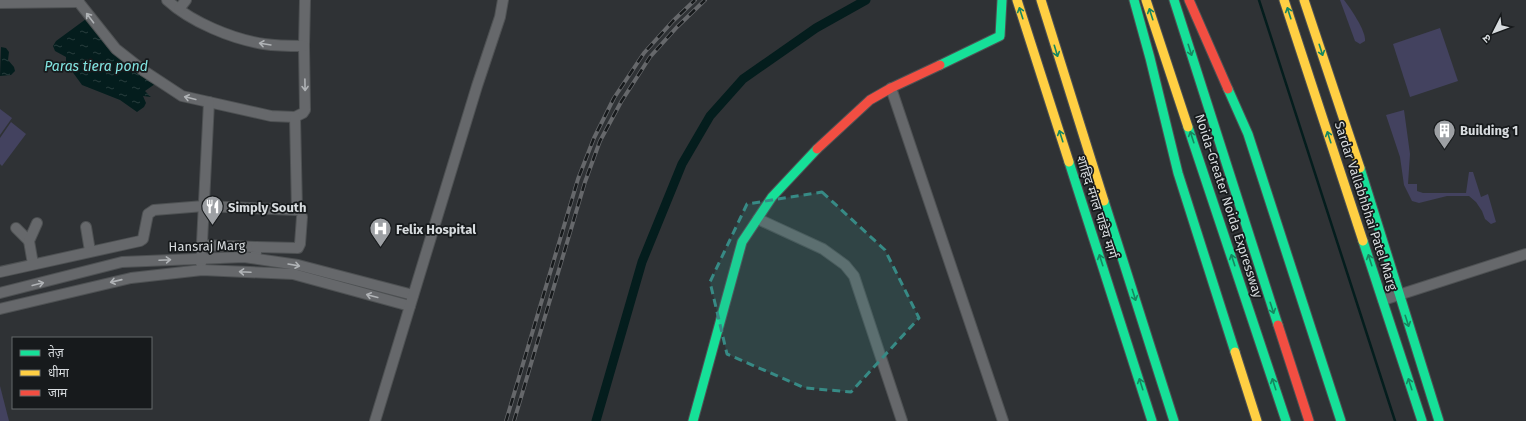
<svg xmlns="http://www.w3.org/2000/svg" width="1526" height="421" font-family="'Fira Sans','Noto Sans Devanagari',sans-serif">
<style>
.green{fill:#43425f}
.water{fill:url(#water-ripples)}
.lines{fill:none;stroke-linecap:round;stroke-linejoin:round}
.stream{stroke:#041d1d;stroke-width:2.5}
.canal{stroke:#041d1d;stroke-width:9}
.street-casing{stroke:#4e5153;stroke-width:12}
.fast-casing{stroke:#4e5153;stroke-width:11}
.slow-casing{stroke:#4e5153;stroke-width:11}
.jam-casing{stroke:#4e5153;stroke-width:11}
.street{stroke:#66686b;stroke-width:10}
.fast{stroke:#16e098;stroke-width:9}
.slow{stroke:#ffcf43;stroke-width:9}
.jam{stroke:#f24e42;stroke-width:9}
.rail-casing{stroke:#66686b;stroke-width:4}
.rail{stroke:#171a1c;stroke-width:2.5;stroke-dasharray:8;stroke-linecap:butt}
.oneway{stroke:#168760}
.oneway2{stroke:#b0b3b6}
.marked{fill:#378a85;fill-opacity:0.2;stroke:#378a85;stroke-width:3;stroke-dasharray:8 5;stroke-linejoin:round}
.labels{text-anchor:middle;dominant-baseline:central;stroke-width:3.5;stroke-linejoin:round;paint-order:stroke}
.poi-label{font-size:13px;font-weight:bold;fill:#d8dcdf;stroke:#171a1c;text-anchor:start}
.street-label{font-size:13px;fill:#d8dcdf;stroke:#171a1c}
.water-label{font-size:14px;font-style:italic;fill:#82e4e1;stroke:#171a1c}
</style>
<defs>
<pattern id="water-ripples" width="26" height="14" patternUnits="userSpaceOnUse"><rect width="26" height="14" fill="#041d1d"/><path d="M2 4q2-2 4 0t4 0M15 11q2-2 4 0t4 0" fill="none" stroke="#283d3d"/></pattern>
</defs>
<rect width="100%" height="100%" fill="#2f3235"/>
<g class="green">
<path d="M1340,0H1344C1351,9 1366,31 1365,41L1360,44L1355,41Z"/>
<polygon points="1440,28 1458,81 1410,97 1393,44"/>
<polygon points="0,109 12,118 0,135"/>
<polygon points="1404,110 1410,154 1408,184 1417,184 1417,191 1423,193 1466,193 1469,172 1473,172 1481,197 1488,194 1496,222 1491,224 1485,219 1482,211 1476,202 1469,196 1447,196 1419,203 1412,201 1404,185 1400,157 1386,115"/>
<polygon points="11,122 26,134 2,166 0,164 0,138"/>
<polygon points="0,386 9,421 0,421"/>
</g>
<g class="water">
<polygon points="86,19 101,39 111,48 155,84 145,91 151,97 143,96 146,103 144,107 137,112 120,100 82,85 66,63 66,57 55,51 53,46 56,41"/>
<polygon points="1,47 6,48 9,52 8,60 14,67 15,71 11,75 0,76"/>
</g>
<g class="lines">
<polyline class="stream" points="1259,0 1395,421"/>
<polyline class="canal" points="596,421 642,262 682,164 710,116 743,79 816,28 866,0"/>
<defs>
<g id="street">
<polyline points="77,0 116,49 144,71 182,96 271,116 295,117 303,113 305,110 304,46 305,0"/>
<path d="M167,0C191,22 232,39 264,44C277,46 291,46 304,46"/>
<polyline points="0,3 79,2"/>
<polyline points="179,9 186,0"/>
<polyline points="891,88 1003,421"/>
<polyline points="758,219 823,249 845,265 854,276 902,421"/>
<polyline points="86,227 90,251"/>
<polyline points="16,228 29,241"/>
<polyline points="202,245 256,247 256,253"/>
<polyline points="256,247 298,248 300,244 302,217"/>
<polyline points="201,263 209,102"/>
<polyline points="33,264 29,241 37,223"/>
<polyline points="0,272 140,241 143,239 148,214 154,210 204,206 297,210 295,117"/>
<polyline points="0,293 122,262 244,257 298,265 413,295"/>
<polyline points="1383,300 1526,254"/>
<polyline points="0,309 131,278 202,270 293,274 410,306"/>
<polyline points="375,421 477,86 500,17 503,0"/>
</g>
<g id="fast">
<polyline points="1134,0 1150,58 1178,173 1235,352"/>
<polyline points="1174,0 1278,325"/>
<polyline points="940,65 1000,36 1002,0"/>
<polyline points="1228,89 1248,134 1341,421"/>
<polyline points="1188,127 1286,421"/>
<polyline points="1069,162 1152,421"/>
<polyline points="1360,168 1439,421"/>
<polyline points="1104,201 1174,421"/>
<polyline points="1363,241 1422,421"/>
<polyline points="693,421 742,242 772,197 817,149"/>
</g>
<g id="slow">
<polyline points="1017,0 1069,162"/>
<polyline points="1041,0 1104,201"/>
<polyline points="1146,0 1188,127"/>
<polyline points="1284,0 1363,241"/>
<polyline points="1304,0 1360,168"/>
<polyline points="1235,352 1257,421"/>
</g>
<g id="jam">
<polyline points="1189,0 1228,89"/>
<polyline points="817,149 870,100 891,88 940,65"/>
<polyline points="1278,325 1309,421"/>
</g>
</defs>
<use href="#street" class="street-casing"/>
<use href="#fast" class="fast-casing"/>
<use href="#slow" class="slow-casing"/>
<use href="#jam" class="jam-casing"/>
<use href="#street" class="street"/>
<use href="#fast" class="fast"/>
<use href="#slow" class="slow"/>
<use href="#jam" class="jam"/>
<defs>
<g id="rail">
<polyline points="506,421 578,179 594,138 614,98 644,53 673,21 695,0"/>
<polyline points="514,421 585,182 600,141 621,102 650,57 677,27 705,0"/>
</g>
</defs>
<use href="#rail" class="rail-casing"/>
<use href="#rail" class="rail"/>
</g>
<defs><path id="oneway-shaft" d="M-6 0H5M1.5-3L5.5 0L1.5 3" fill="none" stroke-width="1.6" stroke-linecap="round" stroke-linejoin="round"/></defs>
<g class="oneway">
<use href="#oneway-shaft" transform="translate(1021 13) rotate(-108)"/>
<use href="#oneway-shaft" transform="translate(1289 13) rotate(-108)"/>
<use href="#oneway-shaft" transform="translate(1151 14) rotate(-108)"/>
<use href="#oneway-shaft" transform="translate(1190 50) rotate(72)"/>
<use href="#oneway-shaft" transform="translate(1321 50) rotate(72)"/>
<use href="#oneway-shaft" transform="translate(1056 51) rotate(73)"/>
<use href="#oneway-shaft" transform="translate(1061 136) rotate(-108)"/>
<use href="#oneway-shaft" transform="translate(1192 137) rotate(-108)"/>
<use href="#oneway-shaft" transform="translate(1329 137) rotate(-108)"/>
<use href="#oneway-shaft" transform="translate(1101 260) rotate(-108)"/>
<use href="#oneway-shaft" transform="translate(1233 260) rotate(-108)"/>
<use href="#oneway-shaft" transform="translate(1370 260) rotate(-108)"/>
<use href="#oneway-shaft" transform="translate(1134 295) rotate(72)"/>
<use href="#oneway-shaft" transform="translate(1272 308) rotate(72)"/>
<use href="#oneway-shaft" transform="translate(1407 321) rotate(72)"/>
<use href="#oneway-shaft" transform="translate(1141 384) rotate(-108)"/>
<use href="#oneway-shaft" transform="translate(1274 384) rotate(-108)"/>
<use href="#oneway-shaft" transform="translate(1410 384) rotate(-108)"/>
</g>
<g class="oneway2">
<use href="#oneway-shaft" transform="translate(90 18) rotate(-127)"/>
<use href="#oneway-shaft" transform="translate(265 44) rotate(-171)"/>
<use href="#oneway-shaft" transform="translate(305 85) rotate(89)"/>
<use href="#oneway-shaft" transform="translate(190 98) rotate(-166)"/>
<use href="#oneway-shaft" transform="translate(165 260) rotate(-3)"/>
<use href="#oneway-shaft" transform="translate(294 265) rotate(10)"/>
<use href="#oneway-shaft" transform="translate(245 272) rotate(-177)"/>
<use href="#oneway-shaft" transform="translate(116 281) rotate(167)"/>
<use href="#oneway-shaft" transform="translate(38 284) rotate(-14)"/>
<use href="#oneway-shaft" transform="translate(372 296) rotate(-165)"/>
</g>
<path class="marked" d="M822,192L885,250L919,318L851,392L805,388L727,354L710,282L747,204Z"/>
<defs>
<symbol id="building-pin" viewBox="-11 -11 22 30"><path d="M0 17L-7.5 6A9.5 9.5 0 1 1 7.5 6Z" fill="#9da0a4" stroke="#171a1c"/><path d="M-4-6H4V6H1V3H-1V6H-4ZM-2.5-4.3h1.7v1.8h-1.7ZM.8-4.3h1.7v1.8H.8ZM-2.5-1h1.7V.8h-1.7ZM.8-1h1.7V.8H.8Z" fill="#fff"/></symbol>
<symbol id="restaurant-pin" viewBox="-11 -11 22 30"><path d="M0 17L-7.5 6A9.5 9.5 0 1 1 7.5 6Z" fill="#9da0a4" stroke="#171a1c"/><path d="M-5-6h1v4h1v-4h1v4h1v-4h1v5L-1.5 .5V6h-2V.5L-5-1ZM5-6V6H3V1.5H1.5Q1.5-4 5-6Z" fill="#fff"/></symbol>
<symbol id="hospital-pin" viewBox="-11 -11 22 30"><path d="M0 17L-7.5 6A9.5 9.5 0 1 1 7.5 6Z" fill="#9da0a4" stroke="#171a1c"/><path d="M-5-5h3v3.5h4V-5h3V5h-3V1.5h-4V5h-3Z" fill="#fff"/></symbol>
</defs>
<g fill-rule="evenodd">
<use href="#building-pin" x="1432" y="118" width="25" height="34"/>
<use href="#restaurant-pin" x="200" y="194" width="25" height="34"/>
<use href="#hospital-pin" x="368" y="216" width="25" height="34"/>
</g>
<g class="labels">
<g class="poi-label">
<text x="1460" y="130">Building 1</text>
<text x="228" y="207">Simply South</text>
<text x="396" y="229">Felix Hospital</text>
</g>
<g class="street-label">
<text transform="translate(1229 206) rotate(72)">Noida-Greater Noida Expressway</text>
<text transform="translate(1366 206) rotate(72)">Sardar Vallabhbhai Patel Marg</text>
<text transform="translate(1097 207) rotate(72)">शाहिद मंगल पांडेय मार्ग</text>
<text transform="translate(207 246) rotate(-1)">Hansraj Marg</text>
</g>
<g class="water-label">
<text x="96" y="66">Paras tiera pond</text>
</g>
</g>
<rect x="12" y="337" width="140" height="72" fill="#171a1c" stroke="#64686a"/>
<rect x="20" y="350" width="20" height="6" fill="#16e098" stroke="#64686a"/>
<text x="48" y="357" font-size="12" fill="#d8dcdf">तेज़</text>
<rect x="20" y="370" width="20" height="6" fill="#ffcf43" stroke="#64686a"/>
<text x="48" y="377" font-size="12" fill="#d8dcdf">धीमा</text>
<rect x="20" y="390" width="20" height="6" fill="#f24e42" stroke="#64686a"/>
<text x="48" y="397" font-size="12" fill="#d8dcdf">जाम</text>
<g transform="translate(1494 32) rotate(228)" stroke="#171a1c" stroke-width="3" paint-order="stroke">
<path d="M0-3L7 15L0 10L-7 15Z" fill="#d8dcdf"/>
<text y="-6" font-size="11" font-weight="bold" text-anchor="middle" fill="#d8dcdf">उ</text>
</g>
</svg>
